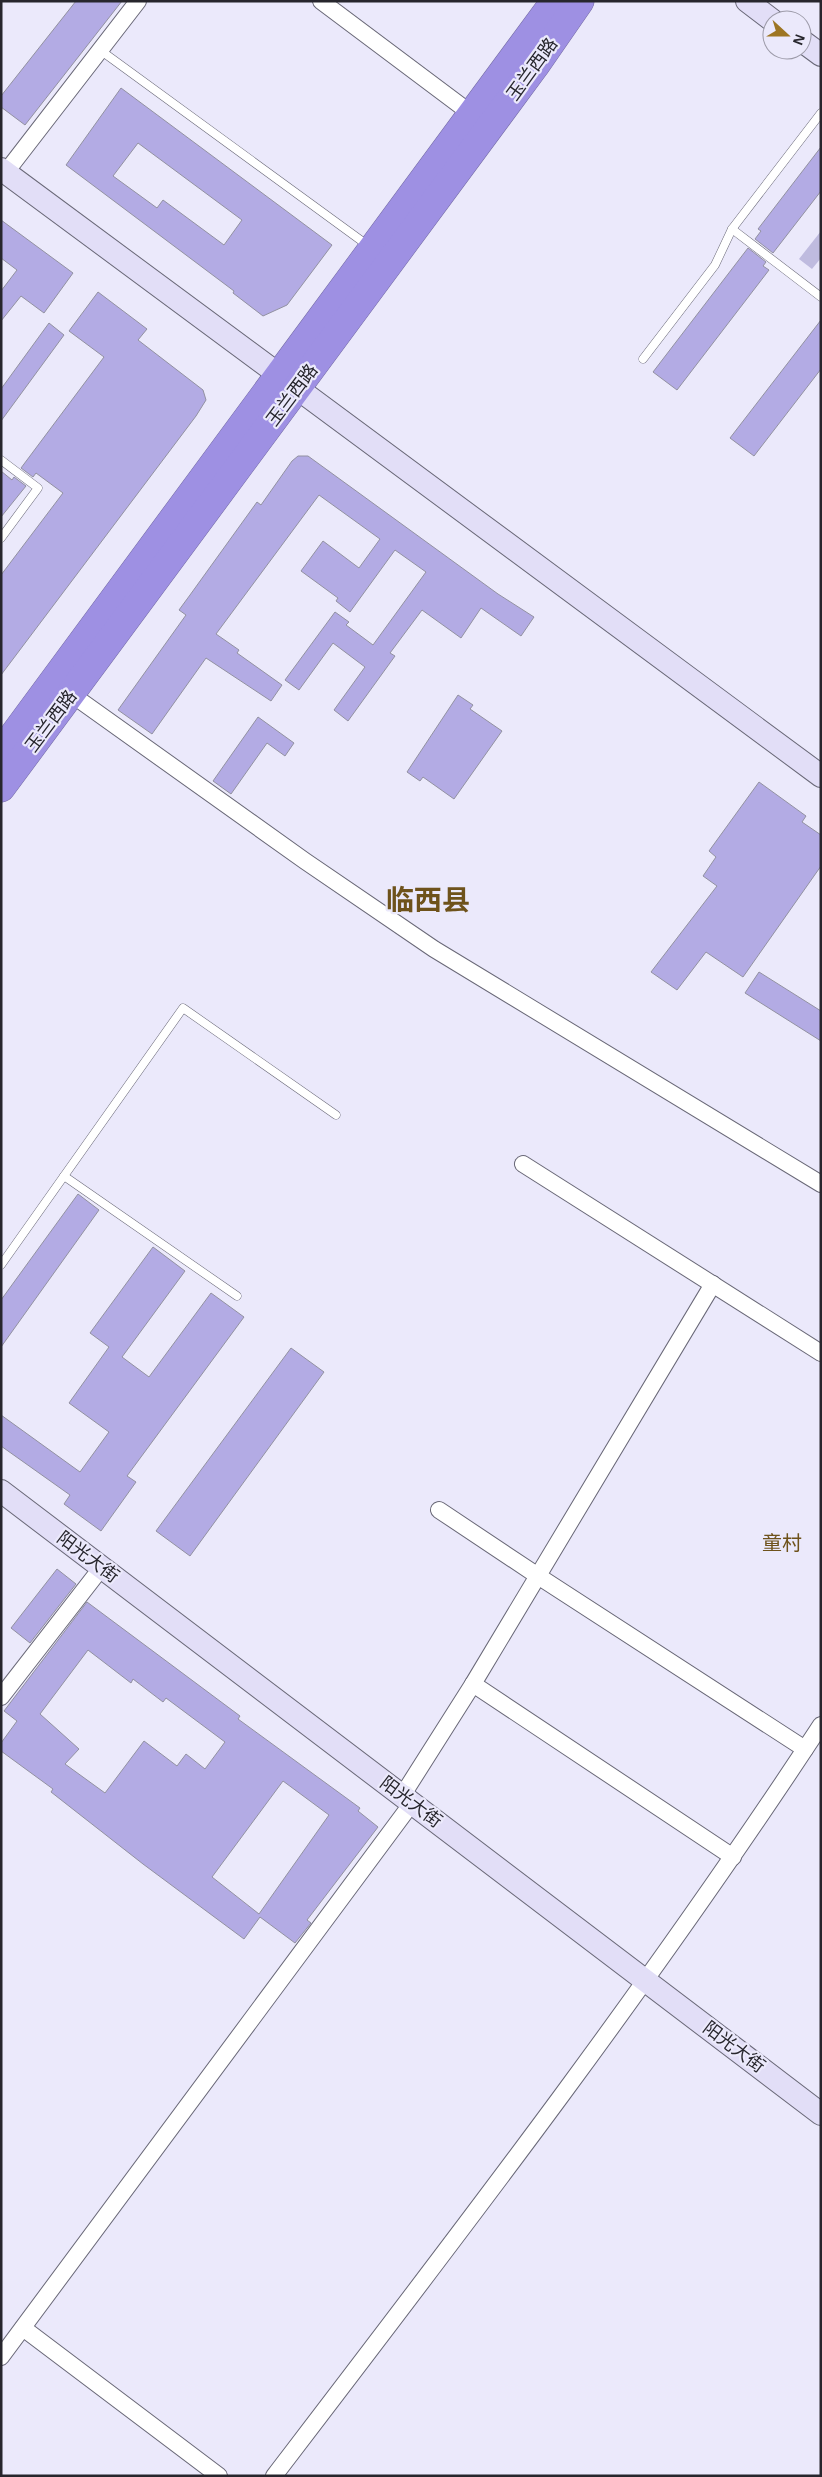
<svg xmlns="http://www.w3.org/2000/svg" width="822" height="2477" font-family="Arial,'Noto Sans SC',sans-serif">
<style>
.green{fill:#bfbbdf}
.building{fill:#b3abe4;stroke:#9291a1;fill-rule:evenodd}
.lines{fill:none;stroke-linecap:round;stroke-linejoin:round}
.lane-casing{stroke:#696877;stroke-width:9}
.street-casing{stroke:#696877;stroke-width:18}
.secondary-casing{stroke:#696877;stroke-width:24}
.highway-casing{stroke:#746ba3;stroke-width:29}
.lane{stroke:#fff;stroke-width:8}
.street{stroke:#fff;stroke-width:16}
.secondary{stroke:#e2def7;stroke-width:22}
.highway{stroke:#9e90e3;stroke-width:28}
.labels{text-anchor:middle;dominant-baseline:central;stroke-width:4.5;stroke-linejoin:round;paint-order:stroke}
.street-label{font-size:18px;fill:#27262d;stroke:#ebe9fb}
.quarter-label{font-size:20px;fill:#6e521b;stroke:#ebe9fb}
.town-label{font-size:28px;font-weight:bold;fill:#6e521b;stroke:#ebe9fb}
</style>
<rect width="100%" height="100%" fill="#ebe9fb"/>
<polygon class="green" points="821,231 821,258 812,269 799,259"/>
<g class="building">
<polygon points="76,1 122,1 25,125 1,107 1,96"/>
<path d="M121,88L332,245L287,305L263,316L233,293L234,291L66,165ZM138,143L242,220L224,245L163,200L157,208L113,176Z"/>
<polygon points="821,147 821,191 773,253 755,239 761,231 758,229"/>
<polygon points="1,220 73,273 44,313 21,296 1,321 1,291 17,270 1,258"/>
<polygon points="748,248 766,262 763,266 769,270 677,390 653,372"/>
<polygon points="98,292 147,329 138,340 203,390 206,400 196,416 1,675 1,575 63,493 36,473 33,477 21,468 104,357 69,331"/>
<polygon points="821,320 821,369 754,456 730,438"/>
<polygon points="49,323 64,335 1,421 1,389"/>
<polygon points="298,456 308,456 498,594 534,617 521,636 481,608 461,638 422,610 390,653 395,656 348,721 334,710 365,667 333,643 299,690 285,680 335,612 349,622 346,625 373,645 426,572 395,550 350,612 336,601 338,598 301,571 323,541 359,568 380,539 319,495 216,634 239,650 237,653 282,685 271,701 206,658 152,734 118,710 186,615 179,610 190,595 257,502 261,505 292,461"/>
<polygon points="1,471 12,480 14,477 26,486 1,517"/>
<polygon points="458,695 473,705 470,709 502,731 454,799 423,777 420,781 407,772"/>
<polygon points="258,717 294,743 285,756 267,743 231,794 213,781"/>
<polygon points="759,782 806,816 802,822 821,835 821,866 743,977 706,952 677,990 651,972 717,886 703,876 716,857 709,851"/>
<polygon points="759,972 821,1011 821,1041 745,993"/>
<polygon points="78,1194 99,1210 1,1347 1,1300"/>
<polygon points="153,1247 185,1271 122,1357 149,1377 211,1293 244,1317 127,1476 136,1482 101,1531 64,1504 70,1495 1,1446 1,1415 80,1472 109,1432 69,1403 109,1347 90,1333"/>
<polygon points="291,1348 324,1372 190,1556 156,1531"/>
<polygon points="57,1569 76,1584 30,1643 11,1628"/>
<path d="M87,1602L240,1716L238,1719L360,1808L358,1811L378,1827L307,1920L311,1923L295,1943L260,1917L244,1939L143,1864L51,1792L53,1789L1,1751V1743L17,1721L4,1711ZM88,1650L131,1683L133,1679L163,1702L166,1698L225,1742L205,1769L186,1754L177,1766L144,1741L105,1793L65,1764L79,1749L40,1714ZM283,1781L329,1815L259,1914L212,1877Z"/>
</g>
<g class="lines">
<defs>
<g id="lane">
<polyline points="100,50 370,247"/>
<polyline points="732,229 821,297"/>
<polyline points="643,359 715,265 732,229 821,113"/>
<polyline points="1,460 38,488 1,538"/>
<polyline points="64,1176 237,1296"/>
<polyline points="1,1265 183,1008 336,1115"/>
</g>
<g id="street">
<polyline points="321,1 473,115"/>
<polyline points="6,172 138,1"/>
<polyline points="71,694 305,861 434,949 821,1184"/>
<polyline points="523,1164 821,1353"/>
<polyline points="439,1510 538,1576 805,1749"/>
<polyline points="473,1684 733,1857"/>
<polyline points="1,1697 102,1567"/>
<polyline points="402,1796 473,1684 713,1284"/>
<polyline points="23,2328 219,2476"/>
<polyline points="1,2357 412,1803"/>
<path d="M274,2476C462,2230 651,1984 821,1725"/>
</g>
<g id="secondary">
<polyline points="747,1 772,20"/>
<polyline points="802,41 821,55"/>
<polyline points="1,169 821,776"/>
<polyline points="1,1491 821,2114"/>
</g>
<g id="highway">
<polyline points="1,752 555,1"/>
<polyline points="1,788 535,66 580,1"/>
</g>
</defs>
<use href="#lane" class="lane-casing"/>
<use href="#street" class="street-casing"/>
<use href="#secondary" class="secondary-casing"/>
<use href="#highway" class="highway-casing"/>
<use href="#lane" class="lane"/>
<use href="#street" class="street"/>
<use href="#secondary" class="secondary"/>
<use href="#highway" class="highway"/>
</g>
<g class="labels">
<g class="street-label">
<text transform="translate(532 69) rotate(-54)">玉兰西路</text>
<text transform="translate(292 395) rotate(-53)">玉兰西路</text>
<text transform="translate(51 721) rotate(-53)">玉兰西路</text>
<text transform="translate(88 1557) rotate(37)">阳光大街</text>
<text transform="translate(411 1802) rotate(37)">阳光大街</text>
<text transform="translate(734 2047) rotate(37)">阳光大街</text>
</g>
<g class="quarter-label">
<text x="782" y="1543">童村</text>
</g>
<g class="town-label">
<text x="428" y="900">临西县</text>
</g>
</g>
<rect width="822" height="2477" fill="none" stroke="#27262d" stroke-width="5"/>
<g transform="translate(787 35) rotate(111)"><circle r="24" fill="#ebe9fb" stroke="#9d9ba9"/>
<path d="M0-4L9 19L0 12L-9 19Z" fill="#9d7522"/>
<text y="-8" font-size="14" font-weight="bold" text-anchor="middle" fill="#27262d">N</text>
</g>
</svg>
